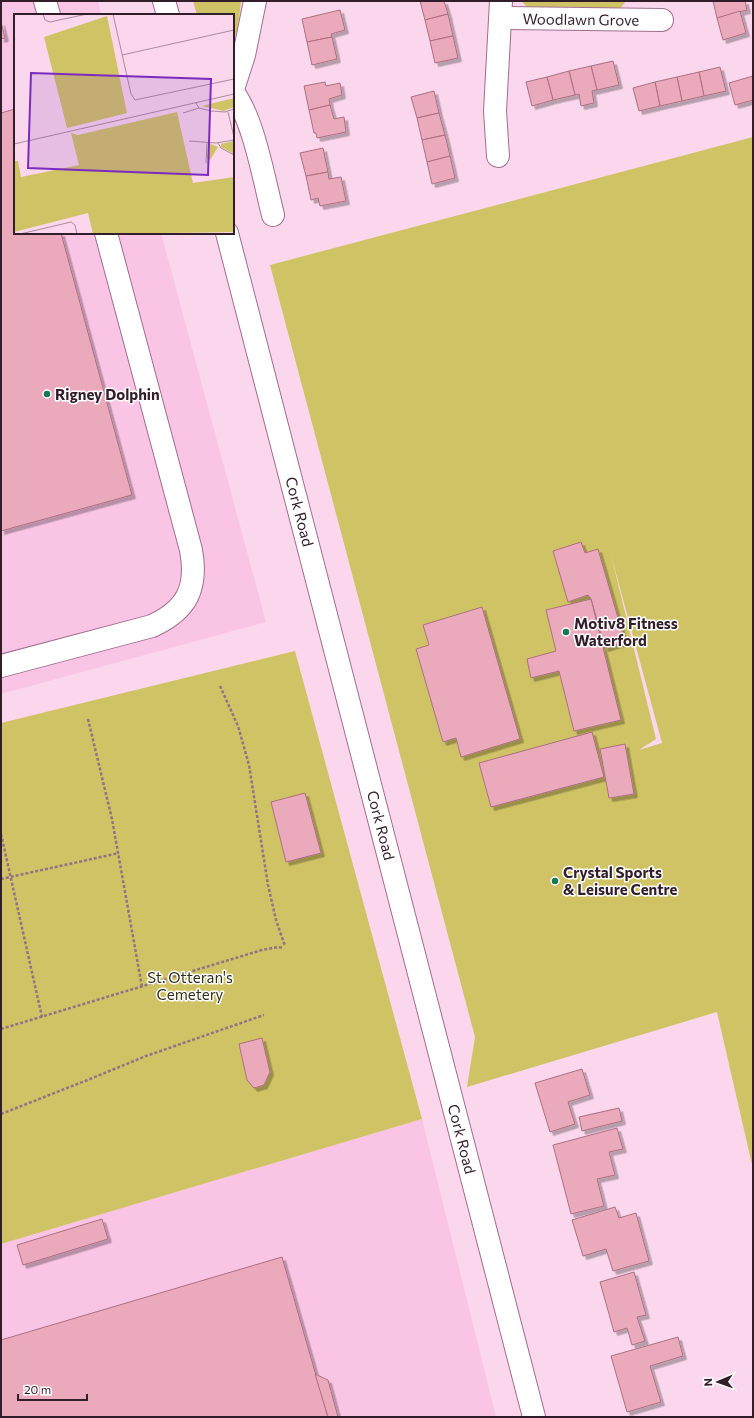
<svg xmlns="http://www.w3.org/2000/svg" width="754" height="1418" font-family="Commissioner,sans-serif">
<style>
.built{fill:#fac5e5}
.green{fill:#d0c365;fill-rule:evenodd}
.building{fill:#ebaabb;stroke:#ac6f80;filter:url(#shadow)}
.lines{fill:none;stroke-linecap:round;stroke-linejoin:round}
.minor-casing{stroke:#a26e8e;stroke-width:24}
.major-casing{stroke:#a26e8e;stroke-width:24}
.path{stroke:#907485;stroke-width:2.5;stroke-dasharray:3 2;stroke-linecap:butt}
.minor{stroke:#fff;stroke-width:22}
.major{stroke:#fff;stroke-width:22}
.poi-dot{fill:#127a54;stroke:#fff;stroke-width:1.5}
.labels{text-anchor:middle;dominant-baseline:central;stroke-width:3;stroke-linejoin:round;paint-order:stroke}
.street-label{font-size:15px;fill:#321d2a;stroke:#fff}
.poi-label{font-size:15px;font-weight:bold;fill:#321d2a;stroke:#fff;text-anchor:start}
.park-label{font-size:15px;fill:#322f19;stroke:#fff}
.inset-road{fill:none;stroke:#aa8d9e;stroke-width:1}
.view{fill:#7b2cbf;fill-opacity:0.15;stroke:#7b2cbf;stroke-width:2}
.inset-edge{fill:none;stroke:#321d2a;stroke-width:2}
</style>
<defs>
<filter id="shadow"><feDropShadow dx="3.5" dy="3.5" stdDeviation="0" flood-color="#0004"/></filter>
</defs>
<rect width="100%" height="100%" fill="#fad7ec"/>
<g class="built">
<polygon points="1,1 98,1 101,15 15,15 15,233 161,233 266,622 1,694"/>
<polygon points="422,1119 496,1417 1,1417 1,1244"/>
</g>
<g class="green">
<polygon points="193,1 241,1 238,27 233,43 233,15 197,15"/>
<polygon points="521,1 626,1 620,9 541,9 527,7"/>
<path d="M753,137V1169L717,1012L467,1087L475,1037L270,265ZM611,555L662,743L639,750L656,739Z"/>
<polygon points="295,651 422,1119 1,1244 1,723"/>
</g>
<g class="building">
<polygon points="420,1 444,1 448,14 425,20"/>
<polygon points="713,1 745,1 747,10 717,18"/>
<polygon points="340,10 345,30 331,34 332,37 307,42 302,19"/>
<polygon points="740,11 746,33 723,40 717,18"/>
<polygon points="448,14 453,36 430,41 425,20"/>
<polygon points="1,22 5,38 1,39"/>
<polygon points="453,36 458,58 435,63 430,41"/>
<polygon points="332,37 337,59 312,65 307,42"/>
<polygon points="613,61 619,85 597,90 591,66"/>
<polygon points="591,66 597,90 592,91 594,103 581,106 579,94 575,95 569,71"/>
<polygon points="720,67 726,91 704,96 699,72"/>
<polygon points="569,71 575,95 553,100 547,77"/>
<polygon points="699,72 704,96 682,101 677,77"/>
<polygon points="753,76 753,100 735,105 729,83"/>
<polygon points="547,77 553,100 532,106 526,82"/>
<polygon points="677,77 682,101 660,106 655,82"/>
<polygon points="325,82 326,86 340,83 342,95 329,99 330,105 309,110 304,86"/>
<polygon points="655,82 660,106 639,111 633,88"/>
<polygon points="434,91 439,113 417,118 411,97"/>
<polygon points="330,105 334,119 344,117 346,132 317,138 316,133 314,133 309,110"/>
<polygon points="15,109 15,233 61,233 132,495 1,531 1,113"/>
<polygon points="439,113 445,135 422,140 417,118"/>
<polygon points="445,135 450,156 427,162 422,140"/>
<polygon points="323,148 328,172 306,176 300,153"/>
<polygon points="450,156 455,178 432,184 427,162"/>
<polygon points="328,172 329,179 341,177 346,201 320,206 318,198 311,200 306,176"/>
<polygon points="581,542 585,553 598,549 625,642 605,648 591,599 588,595 568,602 553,551"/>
<polygon points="591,599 621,720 574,731 559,671 531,678 527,659 556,651 546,610"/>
<polygon points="482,607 520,739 461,757 456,738 443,742 416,649 429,645 423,625"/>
<polygon points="592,732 604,777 491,807 479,763"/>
<polygon points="625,744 634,794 609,798 600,749"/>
<polygon points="305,793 321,853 286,862 271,802"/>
<polygon points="262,1038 270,1072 264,1085 254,1088 247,1080 239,1044"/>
<polygon points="582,1069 590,1095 568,1102 575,1124 550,1132 535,1083"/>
<polygon points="619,1108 622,1121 582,1131 579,1117"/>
<polygon points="617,1128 623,1149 609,1152 615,1175 597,1179 604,1206 571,1214 553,1145"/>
<polygon points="615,1207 619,1218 636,1213 649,1261 613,1271 606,1249 583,1256 572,1220"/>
<polygon points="102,1219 108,1239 23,1265 17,1245"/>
<polygon points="282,1257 328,1417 1,1417 1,1340"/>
<polygon points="634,1272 646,1315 637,1317 645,1341 632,1345 627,1328 614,1332 600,1282"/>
<polygon points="678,1337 683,1356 650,1366 661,1402 627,1412 611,1356"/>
<polygon points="315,1374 328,1380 338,1417 328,1417"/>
</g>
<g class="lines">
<defs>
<g id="minor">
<polyline points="45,1 49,15"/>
<path id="s1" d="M501,18L662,20"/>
<polyline points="233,89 244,55 255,1"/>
<path d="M233,92C254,120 264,180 273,215"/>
<polyline points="498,156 495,111 501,1"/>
<path d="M1,666L152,626C187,610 198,588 191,550L106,233"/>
</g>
<g id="major">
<polyline points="164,1 168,15"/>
<path id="s2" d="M227,233C331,627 432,1022 534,1417"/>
</g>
</defs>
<use href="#minor" class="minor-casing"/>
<use href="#major" class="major-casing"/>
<g class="path">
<polyline points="220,686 238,726 249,765 268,885 276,920 285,946"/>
<polyline points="88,719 112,819 142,987"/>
<polyline points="1,834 42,1017"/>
<polyline points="1,879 119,853"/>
<polyline points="1,1029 262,950 278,947 283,948"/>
<polyline points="1,1114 90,1079 146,1056 264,1015"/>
</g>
<use href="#minor" class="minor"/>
<use href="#major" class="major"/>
</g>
<g class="poi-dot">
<circle cx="47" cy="394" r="4"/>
<circle cx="566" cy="632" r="4"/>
<circle cx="555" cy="881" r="4"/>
</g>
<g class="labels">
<g class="street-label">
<text stroke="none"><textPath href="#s1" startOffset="80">Woodlawn Grove</textPath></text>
<text stroke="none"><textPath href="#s2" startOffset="288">Cork Road</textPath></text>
<text stroke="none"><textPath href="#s2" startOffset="612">Cork Road</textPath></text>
<text stroke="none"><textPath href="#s2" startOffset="936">Cork Road</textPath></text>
</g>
<g class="poi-label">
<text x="55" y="394">Rigney Dolphin</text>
<text x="574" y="623">Motiv8 Fitness<tspan x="574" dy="17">Waterford</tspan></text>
<text x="563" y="872">Crystal Sports<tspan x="563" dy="17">&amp; Leisure Centre</tspan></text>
</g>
<g class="park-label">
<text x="190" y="977">St. Otteran's<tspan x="190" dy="17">Cemetery</tspan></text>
</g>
</g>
<g transform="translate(14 14)">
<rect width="220" height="220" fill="#fad7ec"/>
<path d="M93,2L113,99L53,114L30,23ZM220,84V93L210,97L188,92ZM163,98L179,169L220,163V218L79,220L74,199L0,218V147H4L7,163L65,151L57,119L64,121ZM220,127V140L207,133V130ZM197,130L204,133L196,146L193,144L194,132Z" fill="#d0c365"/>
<path class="inset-road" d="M29,0L31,6L36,8L73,0M99,0L117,80L121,86L220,65M108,41L220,16M182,89L185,94L197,97L211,98L220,95M214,98L220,123M169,99L185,94M175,127L202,129L220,126M204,129L207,134L220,141M0,130L220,80M192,149L193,128M6,220L57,208L61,211L63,220"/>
<path class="view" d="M17,59L197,65L194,161L14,154Z"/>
<rect width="220" height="220" class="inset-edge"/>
</g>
<rect width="754" height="1418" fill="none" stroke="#321d2a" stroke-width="4"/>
<g transform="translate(718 1382) rotate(268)" stroke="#ffffff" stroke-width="3" paint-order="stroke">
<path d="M0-3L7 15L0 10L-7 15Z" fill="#321d2a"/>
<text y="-6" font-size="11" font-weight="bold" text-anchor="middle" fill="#321d2a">N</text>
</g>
<path d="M18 1394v6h69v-6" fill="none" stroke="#321d2a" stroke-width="2"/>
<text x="24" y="1394" font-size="12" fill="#321d2a" stroke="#ffffff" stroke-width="3" paint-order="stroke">20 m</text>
</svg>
